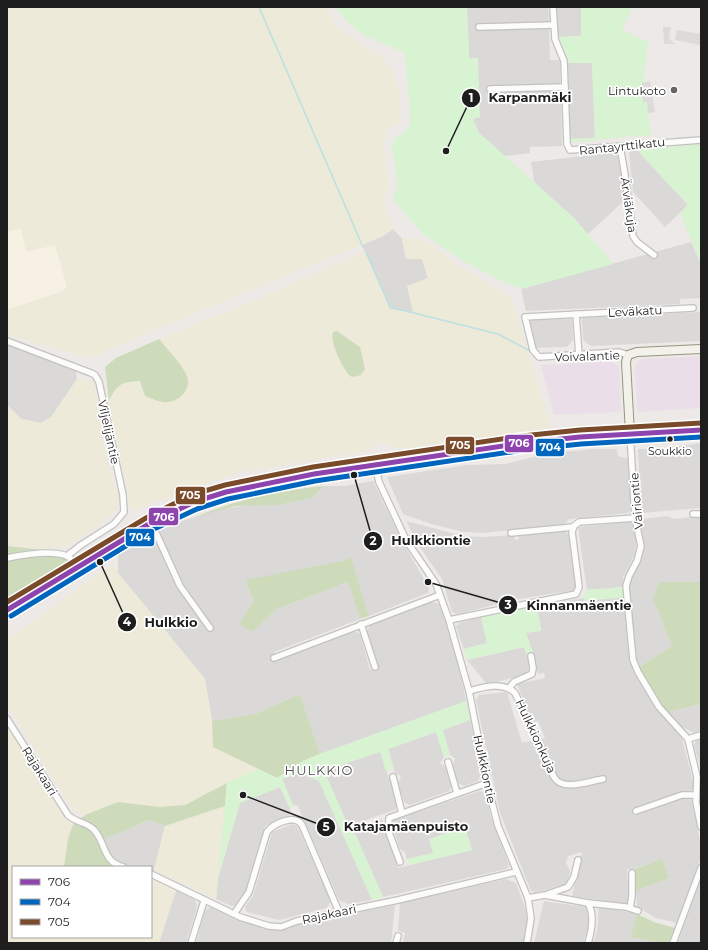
<svg xmlns="http://www.w3.org/2000/svg" width="708" height="950" font-family="Montserrat,sans-serif">
<style>
.residential{fill:#dbd9d8}
.industrial{fill:#eadfe8}
.education{fill:#f6f1e2}
.farmland{fill:#eeead9;fill-rule:evenodd}
.forest{fill:#cddbbb}
.park{fill:#d8f3d1}
.parking{fill:#dcdbda}
.lines{fill:none;stroke-linecap:round;stroke-linejoin:round}
.stream{stroke:#b9e1e1;stroke-width:1.5}
.street-casing{stroke:#c3c2c1;stroke-width:8}
.secondary-casing{stroke:#97947e;stroke-width:10}
.street{stroke:#fcfcfb;stroke-width:5.5}
.secondary{stroke:#f3f2ea;stroke-width:8}
.bus-1-casing{stroke:#fff;stroke-width:8}
.bus-2-casing{stroke:#fff;stroke-width:8}
.bus-3-casing{stroke:#fff;stroke-width:8}
.bus-1{stroke:#8e44ad;stroke-width:5}
.bus-2{stroke:#0065bd;stroke-width:5}
.bus-3{stroke:#7a4b2a;stroke-width:5}
.poi-dot{fill:#666564;stroke:#fff;stroke-width:1.5}
.bus-dot{fill:#1e1e1e;stroke:#fff;stroke-width:1.5}
.labels{text-anchor:middle;dominant-baseline:central;stroke-width:3.5;stroke-linejoin:round;paint-order:stroke}
.bus-label{font-size:11px;fill:#1e1e1e;stroke:#fff}
.poi-label{font-size:12px;fill:#1e1e1e;stroke:#fff;text-anchor:end}
.street-label{font-size:12px;fill:#1e1e1e;stroke:#fff}
.neighbourhood-label{font-size:13px;letter-spacing:1px;fill:#515151;stroke:#fff}
.leader{fill:none;stroke:#1e1e1e;stroke-width:1.5}
.callout-dot{fill:#1e1e1e;stroke:#fff;stroke-width:1.5}
.mark-label{font-size:12px;text-anchor:middle;font-weight:bold;fill:#fff}
.callout-label{font-size:13px;text-anchor:middle;font-weight:bold;fill:#1e1e1e;stroke:#fff;stroke-width:3.5;stroke-linejoin:round;paint-order:stroke}
.line-badge{stroke:#fff;stroke-width:1.5}
.badge-label{font-size:11px;text-anchor:middle;font-weight:bold;fill:#fff}
</style>
<rect width="100%" height="100%" fill="#ece9e7"/>
<g class="residential">
<polygon points="467,7 548,7 549,22 477,25 477,30 549,28 550,60 560,60 560,84 488,86 488,92 561,90 562,146 530,147 530,153 505,156 479,133 473,119 478,59 469,59"/>
<polygon points="557,7 581,7 581,36 557,37"/>
<polygon points="568,63 592,63 595,138 570,139"/>
<polygon points="637,150 688,205 665,227 633,192 629,151"/>
<polygon points="619,152 627,198 588,234 574,218 534,182 531,162"/>
<polygon points="393,229 402,239 406,258 422,259 428,278 413,313 390,309 362,245 383,236"/>
<polygon points="691,242 701,264 701,298 680,299 680,304 526,311 521,289"/>
<polygon points="701,312 701,341 591,346 583,340 582,318"/>
<polygon points="572,319 573,340 567,347 536,348 529,320"/>
<polygon points="7,344 76,371 77,379 51,417 41,423 21,419 7,405"/>
<polygon points="701,443 701,508 641,513 638,449 660,449"/>
<polygon points="594,449 617,449 618,456 629,459 631,509 628,513 569,519 563,525 484,533 464,532 431,524 403,514 387,477 467,465 505,464 550,453"/>
<polygon points="373,481 401,539 429,588 428,593 369,616 351,557 342,561 245,581 254,601 252,632 277,609 348,582 360,619 274,652 280,659 353,631 360,634 370,670 378,667 367,631 370,625 432,602 440,604 458,662 466,701 320,754 300,694 255,714 212,721 205,679 118,573 118,554 173,524 216,510 258,504 279,505 312,498 324,486 344,486"/>
<polygon points="667,516 674,519 701,516 701,582 659,582 653,599 672,646 639,667 633,652 628,599 630,578 642,557 643,540 641,531 641,519"/>
<polygon points="406,521 463,536 484,537 514,535 515,540 519,539 519,535 566,531 568,534 577,585 575,590 519,599 457,614 452,612 442,579 417,543"/>
<polygon points="630,522 634,524 637,540 635,554 623,577 623,587 587,590 578,527"/>
<polygon points="623,597 628,651 632,665 653,703 682,739 695,789 631,809 634,815 682,798 691,799 701,846 701,857 677,923 656,918 637,907 636,891 669,878 662,859 634,869 627,869 629,902 627,904 572,896 582,852 568,856 566,863 570,871 568,883 536,893 531,891 500,813 476,700 479,695 507,692 522,743 545,738 538,721 532,722 517,684 545,678 544,673 538,674 526,633 541,630 537,606 584,598 585,601"/>
<polygon points="481,617 487,643 464,649 456,627 459,623"/>
<polygon points="524,647 530,666 525,675 487,684 467,660"/>
<polygon points="701,704 701,731 694,733 679,725 668,712"/>
<polygon points="470,720 482,772 478,781 464,786 458,783 453,766 455,758 450,755 442,730"/>
<polygon points="436,732 444,757 440,763 447,768 452,785 449,791 410,805 404,802 398,784 401,776 395,773 388,749"/>
<polygon points="701,739 701,768 694,746 696,741"/>
<polygon points="380,751 398,806 395,810 348,826 324,771"/>
<polygon points="299,772 319,781 372,900 348,904 339,900 298,806 293,805 282,779"/>
<polygon points="280,787 291,811 288,813 290,816 265,826 246,893 236,905 231,906 216,899 218,878 240,803"/>
<polygon points="480,791 486,793 491,818 509,865 507,869 383,897 353,829 382,819 398,868 472,850 465,827 433,853 407,859 405,852 400,849 392,824 394,820"/>
<polygon points="149,820 165,826 152,879 151,867 115,867 109,865 98,842"/>
<polygon points="292,824 297,826 331,901 327,908 279,920 247,912 245,907 253,896 272,832"/>
<polygon points="506,879 516,883 526,911 527,927 523,943 403,943 405,933 398,931 400,903"/>
<polygon points="701,880 701,943 678,943 695,894"/>
<polygon points="176,890 195,900 197,907 186,943 159,943"/>
<polygon points="544,901 586,907 589,912 588,927 583,943 534,943"/>
<polygon points="395,905 391,943 196,943 205,911 210,907 235,919 256,925 279,929"/>
<polygon points="599,906 637,914 632,937 659,943 593,943 597,931"/>
</g>
<g class="industrial">
<polygon points="701,356 701,408 637,412 635,366 641,359"/>
<polygon points="611,361 619,367 621,412 554,415 541,365"/>
</g>
<polygon class="education" points="21,228 55,245 67,287 61,292 7,310 7,232"/>
<g class="farmland">
<polygon points="7,7 325,7 337,27 381,57 394,73 399,90 400,123 388,130 384,142 388,182 386,201 388,215 394,224 393,229 383,236 147,333 91,358 7,335 7,310 61,292 67,287 55,245 26,252 21,228 7,232"/>
<path d="M411,237L426,242L452,261L511,297L552,429L398,449L387,444L378,443L367,451L237,473L131,511L109,401L115,388L125,382L140,380L142,390L186,392L188,388L186,375L159,339L258,299L365,252L390,309L413,313L407,286L428,278L422,259H406L402,239ZM336,331L340,332L360,347L332,335Z"/>
<polygon points="77,379 93,380 103,428 100,433 119,500 117,510 97,527 70,545 46,549 7,546 7,405 21,419 41,423 51,417"/>
<polygon points="113,564 118,573 205,679 212,721 213,747 258,769 185,805 160,807 118,802 85,815 74,811 7,705 7,640"/>
<polygon points="7,727 73,825 68,839 64,867 13,867 13,937 151,937 152,879 176,890 159,943 7,943"/>
<polygon points="225,806 216,899 154,870 165,826"/>
</g>
<g class="forest">
<path d="M337,331L360,347L365,369L361,375L352,377C344,374 329,340 333,332Z"/>
<path d="M159,339C168,350 180,362 186,374C194,389 178,404 163,402C157,401 151,398 145,396L140,381C121,382 117,384 109,401L105,367L116,358Z"/>
<path d="M324,486L312,498L279,505L236,506L195,517C239,499 276,491 324,486Z"/>
<polygon points="7,546 72,553 67,556 75,563 7,600"/>
<polygon points="351,557 369,616 360,619 348,582 277,609 252,632 239,624 254,601 245,580 342,561"/>
<path d="M659,582H701V704L668,712C654,704 647,682 639,667L672,646L653,599Z"/>
<polygon points="300,694 320,754 303,761 277,778 213,747 212,721 255,714"/>
<path d="M227,783L225,806L165,826L149,820L98,842C101,851 105,862 115,867H64L68,839L73,825L85,815L118,802L160,807L185,805Z"/>
<polygon points="662,859 669,878 636,891 635,869"/>
<polygon points="637,914 654,922 675,928 669,943 659,943 631,937"/>
</g>
<g class="park">
<path d="M336,7H467L469,58H478L480,117L473,119L479,133L574,218L613,264L521,289L497,279L465,262L423,234L393,200L398,186L392,147L395,138L406,131L411,123L405,53C376,39 354,36 336,7Z"/>
<polygon points="581,7 632,7 622,30 648,42 644,77 651,136 634,136 571,143 570,139 595,138 592,63 568,63 568,57 557,37 581,36"/>
<polygon points="700,144 701,153 701,264 680,213 688,205 637,150"/>
<polygon points="623,587 623,597 585,601 584,598 587,590"/>
<polygon points="537,606 541,631 526,633 533,652 527,653 523,647 467,660 464,649 487,643 481,617"/>
<polygon points="466,701 470,720 443,730 450,755 444,757 436,732 388,749 394,769 386,771 380,752 324,771 350,830 353,829 383,897 372,900 319,781 299,773 282,779 293,805 291,811 280,787 240,803 218,878 227,783 258,769 277,778 303,761 320,754"/>
<polygon points="465,827 472,850 409,865 407,859 433,853 429,839"/>
</g>
<g class="parking">
<polygon points="663,27 671,27 669,39 675,44 664,44"/>
<polygon points="677,30 701,34 700,45 675,40"/>
<polygon points="650,81 655,112 648,113 647,102 643,102 642,83"/>
</g>
<g class="lines">
<g class="stream">
<polyline points="259,7 363,247"/>
<polyline points="366,252 390,307 498,334 532,352"/>
</g>
<defs>
<g id="street">
<polyline points="553,7 555,39 564,61 567,144 570,150 701,140"/>
<polyline points="479,27 554,25"/>
<polyline points="490,89 565,87"/>
<polyline points="620,146 625,175 633,236 637,242 654,255"/>
<polyline points="576,314 579,356"/>
<polyline points="7,341 91,373 95,375 99,382 123,495 124,512 114,524 81,545 67,556"/>
<polyline points="628,355 619,352 539,357 533,350 525,317 693,308"/>
<polyline points="630,433 635,518 641,546 637,561 629,576 626,586 633,660 638,672 659,707 688,739 697,777 696,802 701,827"/>
<polyline points="375,465 379,482 406,540 436,584 449,620 469,691 487,783 498,826 528,898 531,918 527,943"/>
<polyline points="693,514 701,514"/>
<polyline points="149,524 156,533 180,586 210,628"/>
<polyline points="511,533 573,527"/>
<path d="M7,558C22,555 52,550 67,556C71,558 75,563 79,566"/>
<polyline points="449,620 576,594 579,587 572,532 574,526 579,522 635,518"/>
<polyline points="361,624 375,667"/>
<polyline points="274,658 440,595"/>
<polyline points="509,688 514,682 532,674 533,668 531,656"/>
<path d="M469,691C483,687 503,681 515,693L554,777C562,792 590,781 603,779"/>
<path d="M7,719L68,815C76,823 88,822 95,831C106,844 103,862 123,867"/>
<polyline points="688,739 701,735"/>
<polyline points="448,762 457,793"/>
<polyline points="393,777 402,813"/>
<polyline points="636,811 682,795 696,795"/>
<polyline points="400,862 388,830 389,818 487,783"/>
<polyline points="151,874 240,917 269,926 281,927 297,921 398,900 516,872"/>
<polyline points="548,894 568,887 574,877 578,860"/>
<path d="M528,898L545,895L588,903C595,915 592,930 588,943"/>
<polyline points="588,903 626,907 638,911"/>
<polyline points="630,908 632,896 632,873"/>
<path d="M234,914L249,892L267,832C274,823 295,814 302,825L339,912"/>
<polyline points="191,943 204,901"/>
<polyline points="396,943 398,936"/>
<polyline points="673,943 701,868"/>
</g>
<g id="secondary">
<polyline points="630,433 626,362 628,355 637,352 701,349"/>
<polyline points="7,610 149,524 194,502 226,492 314,474 523,443 580,437 701,430"/>
</g>
</defs>
<use href="#street" class="street-casing"/>
<use href="#secondary" class="secondary-casing"/>
<use href="#street" class="street"/>
<use href="#secondary" class="secondary"/>
<defs>
<polyline id="bus-1" points="7,610 149,524 194,502 226,492 314,474 523,443 580,437 701,430"/>
<polyline id="bus-2" points="11,616 152,530 197,509 228,499 315,481 524,450 581,444 701,437"/>
<polyline id="bus-3" points="7,602 146,518 191,495 225,485 313,467 522,436 580,430 701,423"/>
</defs>
<use href="#bus-1" class="bus-1-casing"/>
<use href="#bus-2" class="bus-2-casing"/>
<use href="#bus-3" class="bus-3-casing"/>
<use href="#bus-1" class="bus-1"/>
<use href="#bus-2" class="bus-2"/>
<use href="#bus-3" class="bus-3"/>
</g>
<circle class="poi-dot" cx="674" cy="90" r="4"/>
<circle class="bus-dot" cx="670" cy="439" r="3.5"/>
<g class="labels">
<g class="bus-label">
<text x="670" y="451">Soukkio</text>
</g>
<g class="poi-label">
<text x="666" y="90">Lintukoto</text>
</g>
<g class="street-label">
<text transform="translate(622 146) rotate(-6)">Rantayrttikatu</text>
<text transform="translate(629 205) rotate(82)">Ärviäkuja</text>
<text transform="translate(635 311) rotate(-3)">Leväkatu</text>
<text transform="translate(587 356) rotate(-2)">Voivalantie</text>
<text transform="translate(109 432) rotate(78)">Viljelijäntie</text>
<text transform="translate(636 501) rotate(-95)">Vairiontie</text>
<text transform="translate(536 736) rotate(65)">Hulkkionkuja</text>
<text transform="translate(485 769) rotate(78)">Hulkkiontie</text>
<text transform="translate(40 771) rotate(58)">Rajakaari</text>
<text transform="translate(329 914) rotate(-12)">Rajakaari</text>
</g>
<g class="neighbourhood-label">
<text x="319" y="770">HULKKIO</text>
</g>
</g>
<path class="leader" d="M446 151L471 98M354 475L373 541M428 582L508 605M100 562L127 622M243 795L326 827"/>
<g class="callout-dot">
<circle cx="446" cy="151" r="4"/>
<circle cx="354" cy="475" r="4"/>
<circle cx="428" cy="582" r="4"/>
<circle cx="100" cy="562" r="4"/>
<circle cx="243" cy="795" r="4"/>
<circle cx="471" cy="98" r="10"/>
<circle cx="373" cy="541" r="10"/>
<circle cx="508" cy="605" r="10"/>
<circle cx="127" cy="622" r="10"/>
<circle cx="326" cy="827" r="10"/>
</g>
<g class="mark-label">
<text x="471" y="102">1</text>
<text x="373" y="545">2</text>
<text x="508" y="609">3</text>
<text x="127" y="626">4</text>
<text x="326" y="831">5</text>
</g>
<g class="callout-label">
<text x="530" y="102">Karpanmäki</text>
<text x="431" y="545">Hulkkiontie</text>
<text x="579" y="610">Kinnanmäentie</text>
<text x="171" y="627">Hulkkio</text>
<text x="406" y="831">Katajamäenpuisto</text>
</g>
<g class="line-badge">
<rect x="504" y="434" width="30" height="19" rx="4" fill="#8e44ad"/>
<rect x="445" y="436" width="30" height="19" rx="4" fill="#7a4b2a"/>
<rect x="535" y="438" width="30" height="19" rx="4" fill="#0065bd"/>
<rect x="175" y="486" width="31" height="19" rx="4" fill="#7a4b2a"/>
<rect x="148" y="507" width="31" height="19" rx="4" fill="#8e44ad"/>
<rect x="125" y="528" width="30" height="19" rx="4" fill="#0065bd"/>
</g>
<g class="badge-label">
<text x="519" y="447">706</text>
<text x="460" y="449">705</text>
<text x="550" y="451">704</text>
<text x="190" y="499">705</text>
<text x="164" y="521">706</text>
<text x="140" y="541">704</text>
</g>
<rect width="708" height="950" fill="none" stroke="#1e1e1e" stroke-width="16"/>
<rect x="12" y="866" width="140" height="72" fill="#ffffff" stroke="#a5a5a5"/>
<rect x="20" y="879" width="20" height="6" fill="#8e44ad" stroke="#a5a5a5"/>
<text x="48" y="886" font-size="12" fill="#1e1e1e">706</text>
<rect x="20" y="899" width="20" height="6" fill="#0065bd" stroke="#a5a5a5"/>
<text x="48" y="906" font-size="12" fill="#1e1e1e">704</text>
<rect x="20" y="919" width="20" height="6" fill="#7a4b2a" stroke="#a5a5a5"/>
<text x="48" y="926" font-size="12" fill="#1e1e1e">705</text>
</svg>
